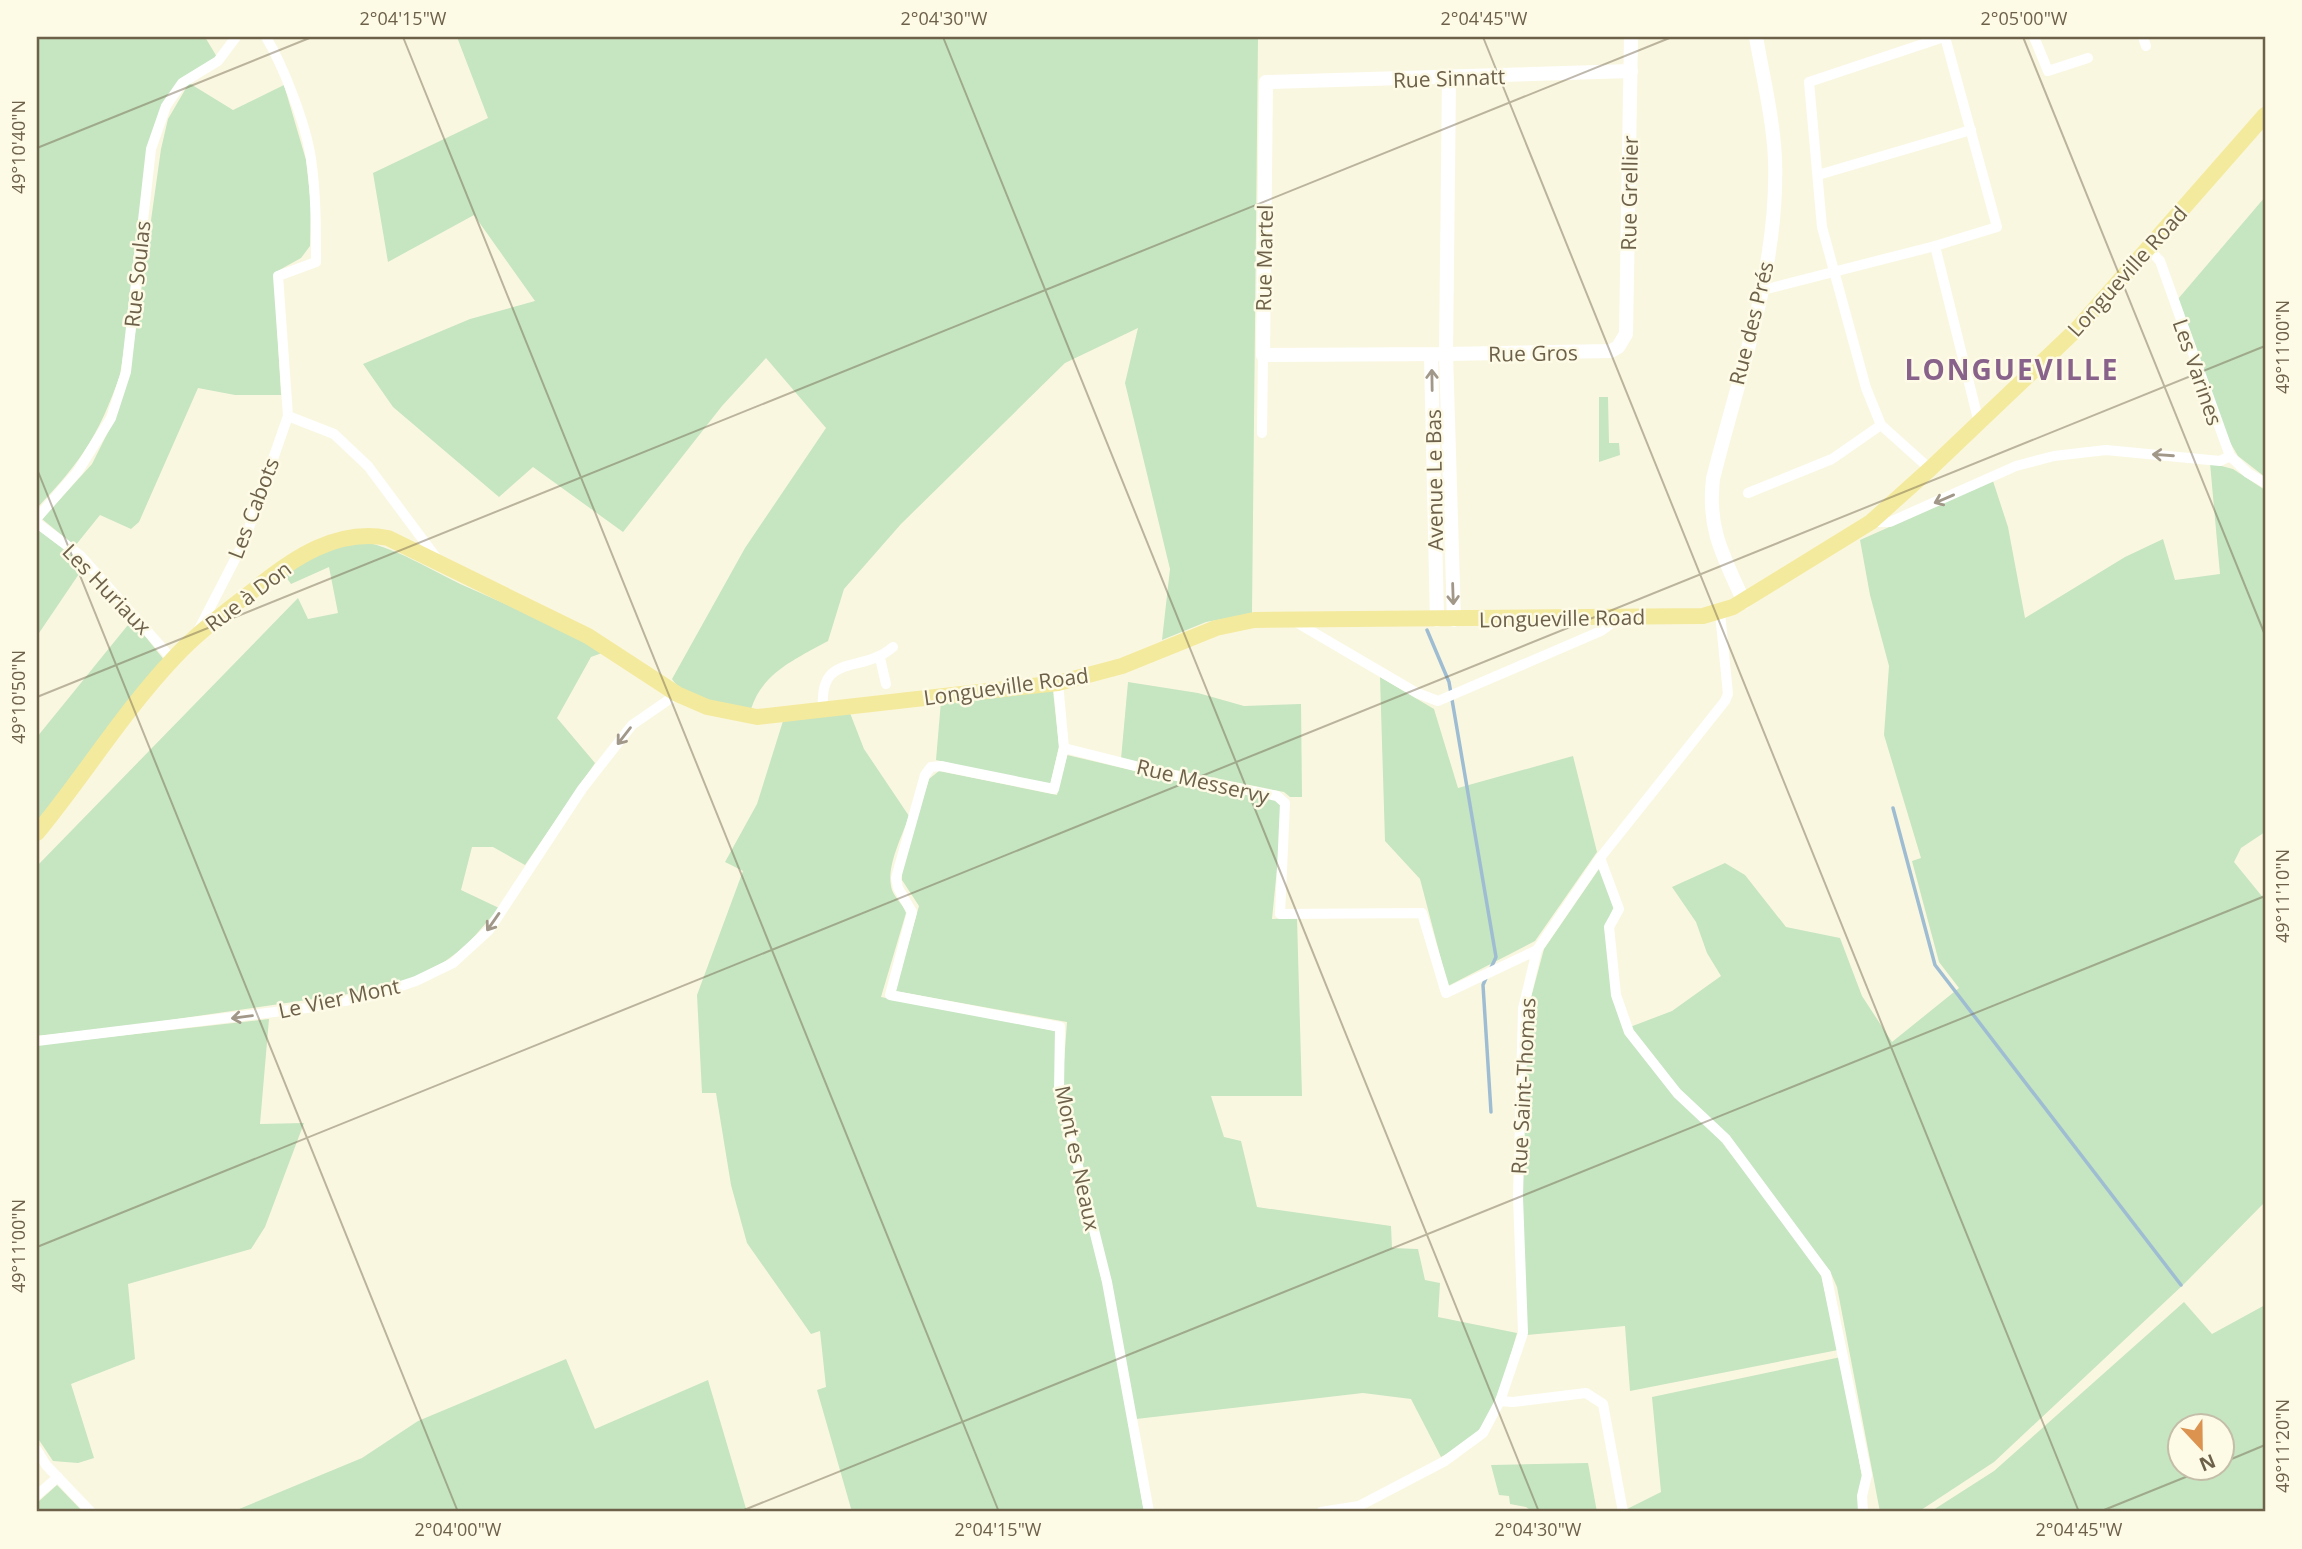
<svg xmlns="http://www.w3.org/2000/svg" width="2302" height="1549" font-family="'Open Sans',sans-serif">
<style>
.green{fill:#c6e5c1;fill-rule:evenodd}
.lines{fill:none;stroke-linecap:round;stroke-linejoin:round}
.stream{stroke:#9fbdd2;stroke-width:3.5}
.street{stroke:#fff;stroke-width:10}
.secondary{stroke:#fff;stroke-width:14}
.primary{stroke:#f4ea9e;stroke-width:16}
.oneway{stroke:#a19889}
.ticks{fill:none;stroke:#6e614a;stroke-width:2;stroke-opacity:0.45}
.labels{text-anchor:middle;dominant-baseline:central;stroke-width:5;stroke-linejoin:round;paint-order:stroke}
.street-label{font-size:21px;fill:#6e614a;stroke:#fdfae6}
.district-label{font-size:28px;font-weight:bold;letter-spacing:2px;fill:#88628b;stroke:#fdfae6}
.neatline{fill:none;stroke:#6e614a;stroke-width:2.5}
.ticks-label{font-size:18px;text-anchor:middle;fill:#6e614a}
</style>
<rect width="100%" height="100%" fill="#faf7e1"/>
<g class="green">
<path d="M37,37H205L217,57L162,104L120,375C99,435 81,462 37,508Z"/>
<path d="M457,37H1258L1252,614L1206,622L1162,640L1170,569L1125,383L1138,328L1065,363L901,524L844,589L828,641C796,659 763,672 751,709C729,704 685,700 672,679L745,548L826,428L766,358L722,406L623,532L533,467L499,497L393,407L363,364L470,319L535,301L474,215L388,262L373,173L488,118Z"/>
<polygon points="189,83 233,110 284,85 306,160 311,204 310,246 301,258 274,273 281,395 235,395 198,388 139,522 131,529 100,515 75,546 42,519 92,464 112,424 129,377 161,149 168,119"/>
<polygon points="2265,197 2265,477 2238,456 2228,439 2178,299"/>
<polygon points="1599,397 1608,397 1609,443 1619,443 1620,455 1599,462"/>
<polygon points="2210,463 2233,469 2265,490 2265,832 2241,848 2234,862 2265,900 2265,1202 2184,1284 1994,1462 1918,1512 1880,1512 1837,1287 1830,1271 1680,1093 1630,1027 1672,1011 1721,976 1707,953 1696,922 1672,887 1725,863 1745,875 1786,927 1840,938 1862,996 1892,1042 1959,988 1939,962 1912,861 1921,858 1884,735 1889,666 1870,595 1860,540 1993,481 2008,527 2025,618 2125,557 2163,539 2175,580 2220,574"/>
<polygon points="37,529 85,565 37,636"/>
<path d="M354,540C396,546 429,570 467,587C513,608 560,626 602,653L591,657L557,718L595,763L525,865L493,847H472L461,890L499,908L466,946L444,962L416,977L368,991L129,1026L37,1036V866L298,598L308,619L338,613L329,567L291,584L283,573L310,557Z"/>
<polygon points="132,620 165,661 37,822 37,737"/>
<polygon points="1380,677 1434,709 1458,788 1573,756 1597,852 1535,941 1448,986 1420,879 1385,841"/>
<polygon points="1128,682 1198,693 1244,706 1301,704 1302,797 1290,797 1284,792 1121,759"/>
<polygon points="1053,691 1059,746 1050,786 936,760 941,701"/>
<path d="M850,713L864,749L909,816C902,837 885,868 892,890C895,898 903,904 906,913L881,997L1056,1031V1089L1110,1314L1144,1512H852L817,1390L826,1387L820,1331L811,1334L747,1243L731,1185L716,1093H702L697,995L743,871L725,862L757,804L783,721Z"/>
<path d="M1067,755L1190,784L1275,800L1283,808L1272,919L1297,918L1302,1096H1211L1224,1137L1241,1141L1257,1207L1391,1226L1392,1248L1418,1249L1425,1280L1440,1283L1438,1317L1517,1333C1509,1361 1496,1409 1478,1431C1469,1442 1453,1451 1441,1457L1411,1399L1363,1393L1136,1419L1062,1089L1067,1022L895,991L919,906L902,880V865L929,779L939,771L1057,795Z"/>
<polygon points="1601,866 1615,904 1606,925 1627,1035 1719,1139 1800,1241 1821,1274 1838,1350 1630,1391 1625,1326 1527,1335 1521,1205 1529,1005 1544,949"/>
<polygon points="269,1019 260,1124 304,1123 265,1227 251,1249 128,1284 135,1359 71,1384 94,1458 78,1463 53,1461 37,1437 37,1045"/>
<path d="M2184,1302L2212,1334L2265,1305V1512H1930L1994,1471ZM2180,1426H2222V1468H2180Z"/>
<polygon points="1841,1357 1862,1477 1859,1512 1628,1512 1627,1509 1661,1492 1652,1397"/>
<polygon points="566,1359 595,1429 708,1380 747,1512 232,1512 362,1458 418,1421"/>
<polygon points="1588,1463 1597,1512 1533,1512 1526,1507 1510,1504 1509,1496 1499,1495 1491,1465"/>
<polygon points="57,1485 83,1512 37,1512 37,1503"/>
</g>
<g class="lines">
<g class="stream">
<polyline points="1427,630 1449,682 1496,957 1491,968"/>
<polyline points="1893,808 1935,965 2181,1285"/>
<polyline points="1486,978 1483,985 1491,1112"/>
</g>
<g class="street">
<path d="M266,37C284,67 306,125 311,159C316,193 316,228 316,262L278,276L288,416L334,434L368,466L438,560"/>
<polyline points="1945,37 1997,227 1935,246 1979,423"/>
<polyline points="2034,37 2048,71 2088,58"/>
<polyline points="2143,37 2146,46"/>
<polyline points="1818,175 1971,130"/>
<polyline points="2148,248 2160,261 2230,456 2248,473 2265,483"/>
<polyline points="1763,290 1935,246"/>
<polyline points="1262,433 1263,355"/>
<polyline points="1930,469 1881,425 1866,388 1822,227 1809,82 1944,37"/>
<polyline points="1748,493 1832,459 1881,425"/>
<polyline points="37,518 78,471 111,418 126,372 151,149 166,106 182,83 218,61 236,37"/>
<polyline points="1871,522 1890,522 2016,466 2054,456 2106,450 2220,461 2230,456"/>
<polyline points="37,523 81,556 172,659"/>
<polyline points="1294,621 1417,693 1438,701 1601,631 1619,618"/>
<polyline points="199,629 244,542 288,416"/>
<polyline points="880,658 886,684"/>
<polyline points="1058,683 1064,748 1054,789 941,766 931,767 925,775 896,878 898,888 912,912 890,995 1060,1027 1059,1090 1107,1282 1149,1512"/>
<path d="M823,709C819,651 861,675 893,647"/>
<polyline points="1064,748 1167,774 1277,796 1285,803 1280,914 1422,913 1446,993 1537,950"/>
<polyline points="1600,858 1619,909 1609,927 1616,995 1629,1032 1677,1093 1726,1139 1826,1274 1867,1475 1862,1496 1863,1512"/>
<polyline points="37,1041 307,1008 371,996 416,981 453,963 489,930 582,789 632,725 677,694"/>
<polyline points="1500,1401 1513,1402 1586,1393 1603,1404 1623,1512"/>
<polyline points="37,1450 46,1465 91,1512"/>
<polyline points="37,1495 58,1477"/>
<polyline points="1321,1512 1359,1506 1445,1461 1483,1433 1500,1401 1523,1333 1518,1197 1523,1009 1537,950 1600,858 1725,701 1728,694 1720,613"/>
</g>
<g class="secondary">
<polyline points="1449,78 1446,354 1263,355 1266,82 1631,71"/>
<polyline points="1431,355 1437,620"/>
<path d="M1744,602C1724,557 1707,530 1713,479C1739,374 1779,268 1775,159C1773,118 1763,77 1756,37"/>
<polyline points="1454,620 1446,354 1611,351 1618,347 1626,334 1631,37"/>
</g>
<path class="primary" d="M37,833C84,776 123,712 174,658C198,632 227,611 255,589C293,558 337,528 388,538L588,636L677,694L707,707L757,717L1058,683L1122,666L1216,628L1254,620L1703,616L1733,607L1871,522L1930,469L2077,329L2265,115"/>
</g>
<defs><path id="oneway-shaft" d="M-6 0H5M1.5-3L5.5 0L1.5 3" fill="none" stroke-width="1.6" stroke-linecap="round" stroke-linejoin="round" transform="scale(1.75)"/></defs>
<g class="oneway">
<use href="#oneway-shaft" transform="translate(1432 380) rotate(-91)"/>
<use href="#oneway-shaft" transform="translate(2163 455) rotate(-176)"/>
<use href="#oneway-shaft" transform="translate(1944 499) rotate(157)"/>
<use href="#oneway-shaft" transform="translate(1453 594) rotate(88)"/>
<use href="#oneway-shaft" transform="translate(624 736) rotate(128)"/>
<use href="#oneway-shaft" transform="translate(493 922) rotate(125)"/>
<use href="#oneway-shaft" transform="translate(242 1017) rotate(173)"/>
</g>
<path class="ticks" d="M403,37L999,1512M943,37L1539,1512M1483,37L2079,1512M2023,37L2265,635M37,148L312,37M37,469L458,1512M37,697L1672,37M37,1247L2265,346M2222,1463L2265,1445M739,1512L2265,896M2099,1512L2208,1468"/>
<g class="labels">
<g class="street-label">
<text transform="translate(1449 78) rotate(-2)">Rue Sinnatt</text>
<text transform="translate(1629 193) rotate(-89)">Rue Grellier</text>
<text transform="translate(1264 258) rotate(-89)">Rue Martel</text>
<text transform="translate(2127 271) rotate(-48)">Longueville Road</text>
<text transform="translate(137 274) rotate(-84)">Rue Soulas</text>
<text transform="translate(1751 323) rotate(-76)">Rue des Prés</text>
<text transform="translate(1533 353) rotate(-1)">Rue Gros</text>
<text transform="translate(2198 372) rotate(71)">Les Varines</text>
<text transform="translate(1434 480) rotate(-91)">Avenue Le Bas</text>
<text transform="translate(253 508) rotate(-69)">Les Cabots</text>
<text transform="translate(107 589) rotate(46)">Les Huriaux</text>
<text transform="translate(248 596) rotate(-37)">Rue à Don</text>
<text transform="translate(1562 618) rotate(-1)">Longueville Road</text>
<text transform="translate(1006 686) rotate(-8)">Longueville Road</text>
<text transform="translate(1203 781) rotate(13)">Rue Messervy</text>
<text transform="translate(339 998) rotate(-12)">Le Vier Mont</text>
<text transform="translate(1523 1086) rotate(-87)">Rue Saint-Thomas</text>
<text transform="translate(1078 1158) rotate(78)">Mont es Neaux</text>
</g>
<g class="district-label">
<text x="2012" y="369">LONGUEVILLE</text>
</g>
</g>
<rect width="2302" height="1549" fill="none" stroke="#fdfae6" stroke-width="77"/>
<g transform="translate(2201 1447) rotate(158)"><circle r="33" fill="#fdfae6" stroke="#c4bda8" stroke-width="2"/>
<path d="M0-5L12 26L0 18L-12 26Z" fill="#db934f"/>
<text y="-10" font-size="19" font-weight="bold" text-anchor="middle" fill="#6e614a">N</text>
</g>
<rect x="38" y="38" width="2226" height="1472" class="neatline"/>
<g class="ticks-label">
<text x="403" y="25">2°04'15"W</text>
<text x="944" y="25">2°04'30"W</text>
<text x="1484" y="25">2°04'45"W</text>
<text x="2024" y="25">2°05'00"W</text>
<text transform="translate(19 147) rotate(-90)" y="6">49°10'40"N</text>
<text transform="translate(2283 347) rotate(-90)" y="6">49°11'00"N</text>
<text transform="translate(19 697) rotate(-90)" y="6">49°10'50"N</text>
<text transform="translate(2283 896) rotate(-90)" y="6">49°11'10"N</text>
<text transform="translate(19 1246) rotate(-90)" y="6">49°11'00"N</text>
<text transform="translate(2283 1446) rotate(-90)" y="6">49°11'20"N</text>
<text x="458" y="1536">2°04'00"W</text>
<text x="998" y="1536">2°04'15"W</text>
<text x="1538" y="1536">2°04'30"W</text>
<text x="2079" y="1536">2°04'45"W</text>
</g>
</svg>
